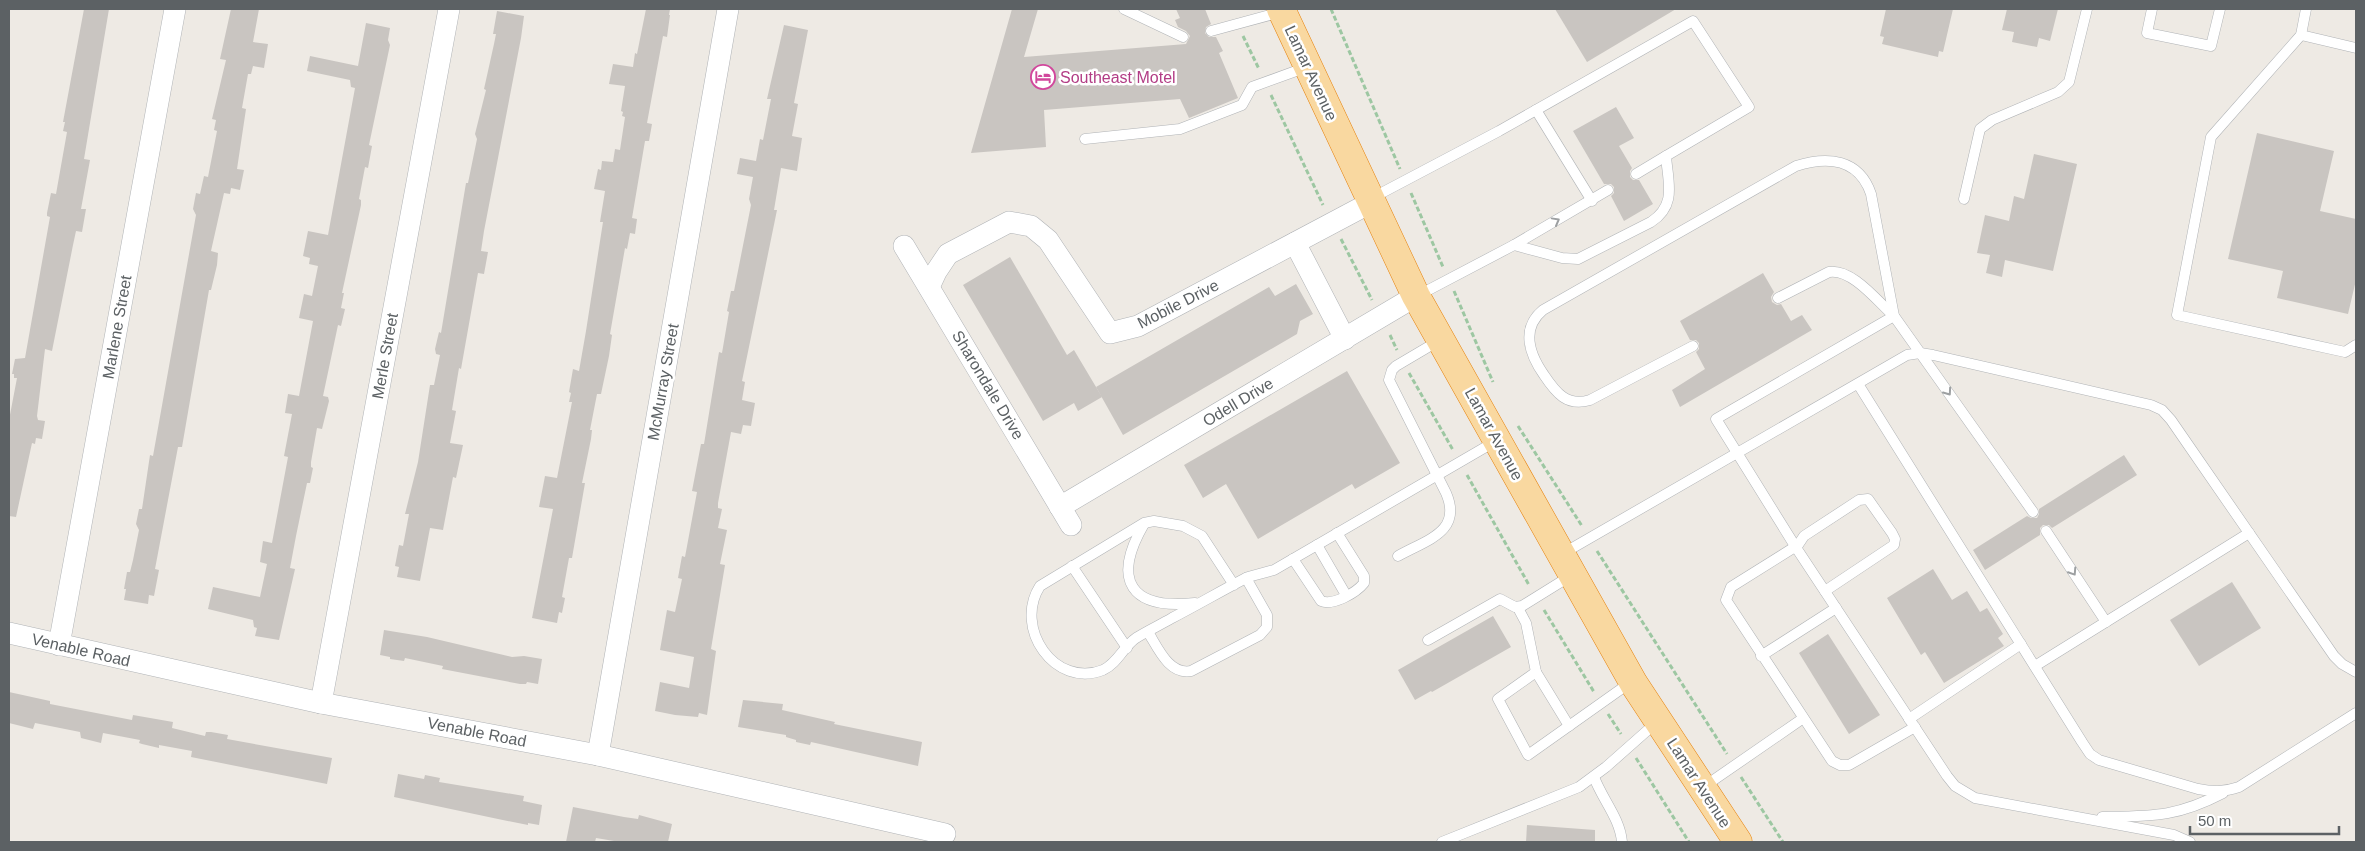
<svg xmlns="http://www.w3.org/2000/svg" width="2365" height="851" font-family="Helvetica,sans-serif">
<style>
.building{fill:#c9c5c1}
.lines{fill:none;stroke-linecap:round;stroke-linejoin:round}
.service-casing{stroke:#b0b3b6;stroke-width:11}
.minor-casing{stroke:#b0b3b6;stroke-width:22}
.trunk-casing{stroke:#e6820c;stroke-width:29}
.path{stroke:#9dc7a2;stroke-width:3;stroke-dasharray:5 2.5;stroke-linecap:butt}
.service{stroke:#fff;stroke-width:10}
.minor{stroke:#fff;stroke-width:21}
.trunk{stroke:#f9d8a0;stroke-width:28}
.oneway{stroke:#9da0a2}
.labels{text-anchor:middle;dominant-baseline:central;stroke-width:5;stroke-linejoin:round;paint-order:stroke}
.street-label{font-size:16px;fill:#5c6164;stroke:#fff}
.hotel-label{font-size:16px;fill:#b23c85;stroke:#fff;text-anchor:start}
</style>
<rect width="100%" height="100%" fill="#eeeae4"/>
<g class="building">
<polygon points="84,9 109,9 84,159 90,160 81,209 86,209 82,232 76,231 73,245 52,351 45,349 37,416 38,420 45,421 42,439 36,438 35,444 32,443 16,517 9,516 9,420 17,378 14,378 14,374 12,374 15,359 25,358 50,217 47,216 47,213 51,193 56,194 67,132 63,131 65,122 63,122"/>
<polygon points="231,9 259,9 253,42 268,44 264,68 253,66 251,74 248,74 242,108 246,109 237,169 244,170 240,190 231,188 230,194 224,193 211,251 218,253 217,265 211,290 209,290 182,447 178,447 155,569 159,570 154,596 149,595 148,604 124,600 126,589 124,589 127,572 130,572 133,560 139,530 136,524 139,509 142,509 150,455 153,456 196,215 193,209 196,193 200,194 204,176 208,177 217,131 214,130 216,120 212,119 226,60 220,59"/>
<polygon points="646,9 670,9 669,15 670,15 667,37 663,36 647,123 652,124 649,141 645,141 632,218 637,219 635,234 630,233 627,249 625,248 610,334 612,335 609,356 601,394 597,394 590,430 592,430 591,439 582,483 585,483 572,558 569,558 562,597 565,598 562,613 559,612 557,623 532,618 553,509 539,507 545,476 557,478 572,402 569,402 571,393 569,392 573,369 579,371 586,331 603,222 600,222 605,191 594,189 598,169 601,170 602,161 613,162 615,149 620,150 625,117 622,116 623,112 621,111 625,86 609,84 613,64 633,67 635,53 637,54"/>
<polygon points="1012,9 1038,9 1024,57 1186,44 1190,36 1186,31 1178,27 1175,20 1180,18 1176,9 1205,9 1211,24 1206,27 1205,33 1209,37 1216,37 1223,51 1219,53 1238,98 1189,118 1180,99 1044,110 1046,147 971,153"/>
<polygon points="1555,9 1676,9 1587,62"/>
<polygon points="1886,9 1953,9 1943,52 1939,51 1938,57 1882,44 1884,37 1880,36"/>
<polygon points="2007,9 2058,9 2050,41 2039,38 2037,47 2012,42 2014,32 2002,30"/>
<polygon points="497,11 524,16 521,38 484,231 481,251 488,252 484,274 478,273 461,369 459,368 452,410 456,411 450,443 463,445 456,478 453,477 443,530 430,528 420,581 397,577 399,567 395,566 399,545 403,546 409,514 405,514 418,462 430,385 434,385 440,355 436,354 435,349 439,332 441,333 466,183 468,183 477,139 475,134 486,90 484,89 494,44 496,34 493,34"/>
<polygon points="366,23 390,28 388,40 390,45 369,145 372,146 368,168 365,167 359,199 361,200 361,205 342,293 344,293 341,308 345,309 341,326 338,325 323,396 328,397 329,401 322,429 317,428 311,462 311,467 313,468 310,483 307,483 296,536 290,568 295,569 279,640 255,636 257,628 254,627 253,620 208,609 213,587 260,597 267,564 260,562 263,541 272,543 288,457 284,456 292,414 285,413 288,394 299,396 313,321 299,318 304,294 312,296 318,266 309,264 310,258 303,256 308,231 328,235 355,88 351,87 350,80 307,71 310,56 358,66"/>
<polygon points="784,25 808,30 794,103 798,104 792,136 802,138 797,171 781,168 774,210 777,210 742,381 745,382 742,400 755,403 751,426 743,425 741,434 731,432 718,503 718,508 722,509 718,528 727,530 720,564 725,565 711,649 716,651 707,715 699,713 698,717 675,715 655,711 660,682 689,688 694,657 660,650 667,610 675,612 682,579 678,578 682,556 685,557 697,492 692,491 701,444 704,444 719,352 722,353 729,312 727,311 731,291 734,291 751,205 749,199 753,177 737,174 740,158 756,161 760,139 763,140 771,99 767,99"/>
<polygon points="1616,107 1634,138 1619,146 1632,168 1630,171 1630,177 1633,180 1639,180 1653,204 1624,221 1611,196 1614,193 1614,187 1611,184 1604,184 1573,131"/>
<polygon points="2257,133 2334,151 2320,211 2356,219 2356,280 2348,314 2277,298 2283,271 2228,259"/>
<polygon points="2034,154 2077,164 2053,271 2005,260 2002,277 1986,273 1990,255 1977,253 1985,215 2009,221 2014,196 2024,199"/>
<polygon points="1010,257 1067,355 1074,350 1102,397 1078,411 1074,403 1043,421 963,285"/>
<polygon points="1763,273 1774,292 1771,297 1772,302 1777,305 1781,304 1791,321 1802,315 1812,330 1680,407 1672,390 1705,369 1696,352 1699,349 1699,343 1696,340 1690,340 1680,321"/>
<polygon points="1296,284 1313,314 1300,321 1297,334 1123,435 1096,387 1269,287 1275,296"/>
<polygon points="1347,371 1400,463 1355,489 1352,484 1258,539 1226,484 1203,498 1184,465"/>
<polygon points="2124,455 2137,475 2052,528 2049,525 2043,525 2040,528 2040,535 1985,570 1973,550 2027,516 2031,518 2037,518 2039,514 2039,509"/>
<polygon points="1933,569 1952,600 1967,591 1980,612 1987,608 2003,634 1998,638 2004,646 1944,683 1925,652 1921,655 1887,598"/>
<polygon points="2232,582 2261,628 2199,666 2170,620"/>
<polygon points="1493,616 1511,647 1432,692 1431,691 1415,700 1398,670"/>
<polygon points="384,630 427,637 512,657 524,656 542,659 538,684 527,682 526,684 520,684 442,669 443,666 405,658 404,661 390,659 390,657 380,655"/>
<polygon points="1828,634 1880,715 1849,734 1799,653"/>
<polygon points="9,692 50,701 50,704 132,720 133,715 173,722 172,728 205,736 206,732 211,732 228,735 227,739 332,758 327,784 191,757 192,751 159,745 159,748 142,744 139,743 140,740 103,733 101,743 81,738 80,732 35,723 33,729 9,723"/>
<polygon points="743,700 783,704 782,710 835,722 834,724 922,742 918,766 811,742 810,745 796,742 796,740 786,737 786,735 738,727"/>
<polygon points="398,774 424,779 425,775 440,778 439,782 524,796 523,801 542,805 539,825 528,823 528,825 498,819 394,797"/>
<polygon points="573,807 624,817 638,819 639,815 672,824 668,842 620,842 596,838 595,842 566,842"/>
<polygon points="1527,825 1595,830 1595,842 1526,842"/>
</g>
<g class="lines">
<defs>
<g id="service">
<polyline points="1124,9 1183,37"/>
<polyline points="2152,9 2147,33 2211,46 2220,9"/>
<polyline points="2306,9 2301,35 2211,137 2177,315 2345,352 2356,345"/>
<polyline points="1211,31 1281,12"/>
<polyline points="2301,35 2356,48"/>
<polyline points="1536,110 1592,201"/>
<polyline points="1085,139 1180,129 1242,105 1252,87 1307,67"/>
<polyline points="1636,174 1666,156"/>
<path d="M1372,198L1499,131L1693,21L1749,107L1666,156C1668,183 1677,205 1651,222L1578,259L1562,258L1514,245L1417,296"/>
<polyline points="1964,199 1980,129 1992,120 2058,92 2069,82 2087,9"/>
<polyline points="1514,245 1608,190"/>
<path d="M1778,298L1829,272C1852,268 1878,302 1894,316L1716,419L1795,546L1947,776L1955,786L1975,798L2174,835L2190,842"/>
<path d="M1693,346L1590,400C1567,407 1556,393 1544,375C1530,355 1520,329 1543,310L1796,166C1828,156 1859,159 1871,194L1894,316L2033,512"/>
<path d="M1858,384L2082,742L2090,754L2099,760L2198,789C2213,792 2224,792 2239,787L2356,713"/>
<path d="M1144,524C1111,581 1131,610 1195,603"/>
<polyline points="2046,531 2106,622"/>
<polyline points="1317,545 1346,595"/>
<polyline points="1562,554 1907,355 1920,353 1933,355 2151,405 2162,410 2171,420 2334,656 2342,664 2356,672"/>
<path d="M1398,556C1426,540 1463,532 1446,493L1389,380L1392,370L1396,366L1440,340"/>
<path d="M1293,559L1321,601C1333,606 1356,593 1364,583V576L1337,533"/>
<polyline points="1072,566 1127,648"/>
<path d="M1234,585L1202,536L1183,526L1154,521L1144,523L1040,586C1013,628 1055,689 1103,670C1118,663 1123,647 1136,638C1147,631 1160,625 1172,618C1197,605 1221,591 1246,578L1248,577L1274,570L1496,441"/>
<polyline points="1825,591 1894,545 1895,539 1892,533 1868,499 1859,500 1804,536 1798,545 1731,587 1726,600 1832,761 1840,765 1849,765 1915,727"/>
<polyline points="1518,608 1526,623 1536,672 1569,726"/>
<path d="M1148,632C1158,648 1169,675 1191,671L1260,635L1267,627V615L1246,578"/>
<polyline points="1428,640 1500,599 1515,607 1522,606 1572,575"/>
<polyline points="1761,656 1836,608"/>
<polyline points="2035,666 2249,533"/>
<polyline points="1536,672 1498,699 1528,755 1631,682"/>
<polyline points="1909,719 2021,644"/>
<path d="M1594,777C1602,799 1620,818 1622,842"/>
<polyline points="1702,788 1802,719"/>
<path d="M2102,817C2153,816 2177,817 2223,793"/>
<polyline points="1442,842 1579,787 1606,767 1658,721"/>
</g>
<g id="minor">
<polyline points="1295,243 1345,339"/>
<polyline points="904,246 1071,525"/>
<polyline points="929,287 936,272 948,254 1009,222 1031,226 1048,240 1110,333 1138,326 1370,203"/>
<polyline points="1060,507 1416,296"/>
<polyline points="9,633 321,703 598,755 945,834"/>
<polyline points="59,645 175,9"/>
<polyline points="321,703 449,9"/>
<polyline points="598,755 728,9"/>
</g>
<polyline id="trunk" points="1281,9 1416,296 1634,684 1738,842"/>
</defs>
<use href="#service" class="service-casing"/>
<use href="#minor" class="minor-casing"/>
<use href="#trunk" class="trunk-casing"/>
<g class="path">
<polyline points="1331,9 1400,169"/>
<polyline points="1243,36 1259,69"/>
<polyline points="1271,95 1323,205"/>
<polyline points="1411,193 1443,267"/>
<polyline points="1341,239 1372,300"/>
<polyline points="1454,291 1493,382"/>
<polyline points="1390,335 1397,350"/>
<polyline points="1409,373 1453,450"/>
<polyline points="1518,426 1582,526"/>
<polyline points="1467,475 1529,585"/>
<polyline points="1597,551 1727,754"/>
<polyline points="1544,610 1594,692"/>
<polyline points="1608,714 1621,734"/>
<polyline points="1636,758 1689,842"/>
<polyline points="1741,777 1783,842"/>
</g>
<use href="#service" class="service"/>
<use href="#minor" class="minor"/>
<use href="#trunk" class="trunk"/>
</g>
<defs><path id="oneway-chevron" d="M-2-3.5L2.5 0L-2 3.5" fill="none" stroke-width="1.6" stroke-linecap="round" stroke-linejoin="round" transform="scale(1.25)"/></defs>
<g class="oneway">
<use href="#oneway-chevron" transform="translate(1556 221) rotate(-29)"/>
<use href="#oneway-chevron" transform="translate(1948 392) rotate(55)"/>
<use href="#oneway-chevron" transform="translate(2073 572) rotate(57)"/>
</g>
<defs>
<symbol id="hotel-ring" viewBox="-11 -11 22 22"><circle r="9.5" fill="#fff" stroke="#d1479c" stroke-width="1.5"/><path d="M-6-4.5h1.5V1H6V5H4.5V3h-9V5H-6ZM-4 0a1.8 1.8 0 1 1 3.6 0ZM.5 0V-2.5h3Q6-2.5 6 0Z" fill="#d1479c"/></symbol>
</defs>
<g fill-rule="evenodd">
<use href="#hotel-ring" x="1029" y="63" width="28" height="28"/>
</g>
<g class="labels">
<g class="street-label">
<text transform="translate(1311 73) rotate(65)">Lamar Avenue</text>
<text transform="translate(1178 304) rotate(-27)">Mobile Drive</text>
<text transform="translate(117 327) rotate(-80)">Marlene Street</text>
<text transform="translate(385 356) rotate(-80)">Merle Street</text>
<text transform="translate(663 382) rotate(-80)">McMurray Street</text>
<text transform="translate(988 385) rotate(59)">Sharondale Drive</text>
<text transform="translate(1238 402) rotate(-31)">Odell Drive</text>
<text transform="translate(1494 434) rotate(61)">Lamar Avenue</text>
<text transform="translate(81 650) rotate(13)">Venable Road</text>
<text transform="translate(477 732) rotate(11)">Venable Road</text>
<text transform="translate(1699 783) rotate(57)">Lamar Avenue</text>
</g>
<g class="hotel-label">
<text x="1060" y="77">Southeast Motel</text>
</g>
</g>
<rect width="2365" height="851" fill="none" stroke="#5c6164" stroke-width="20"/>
<path d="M2190 826v8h149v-8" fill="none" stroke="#5c6164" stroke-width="2.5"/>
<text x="2198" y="826" font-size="15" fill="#5c6164" stroke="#ffffff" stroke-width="4" paint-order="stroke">50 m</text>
</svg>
